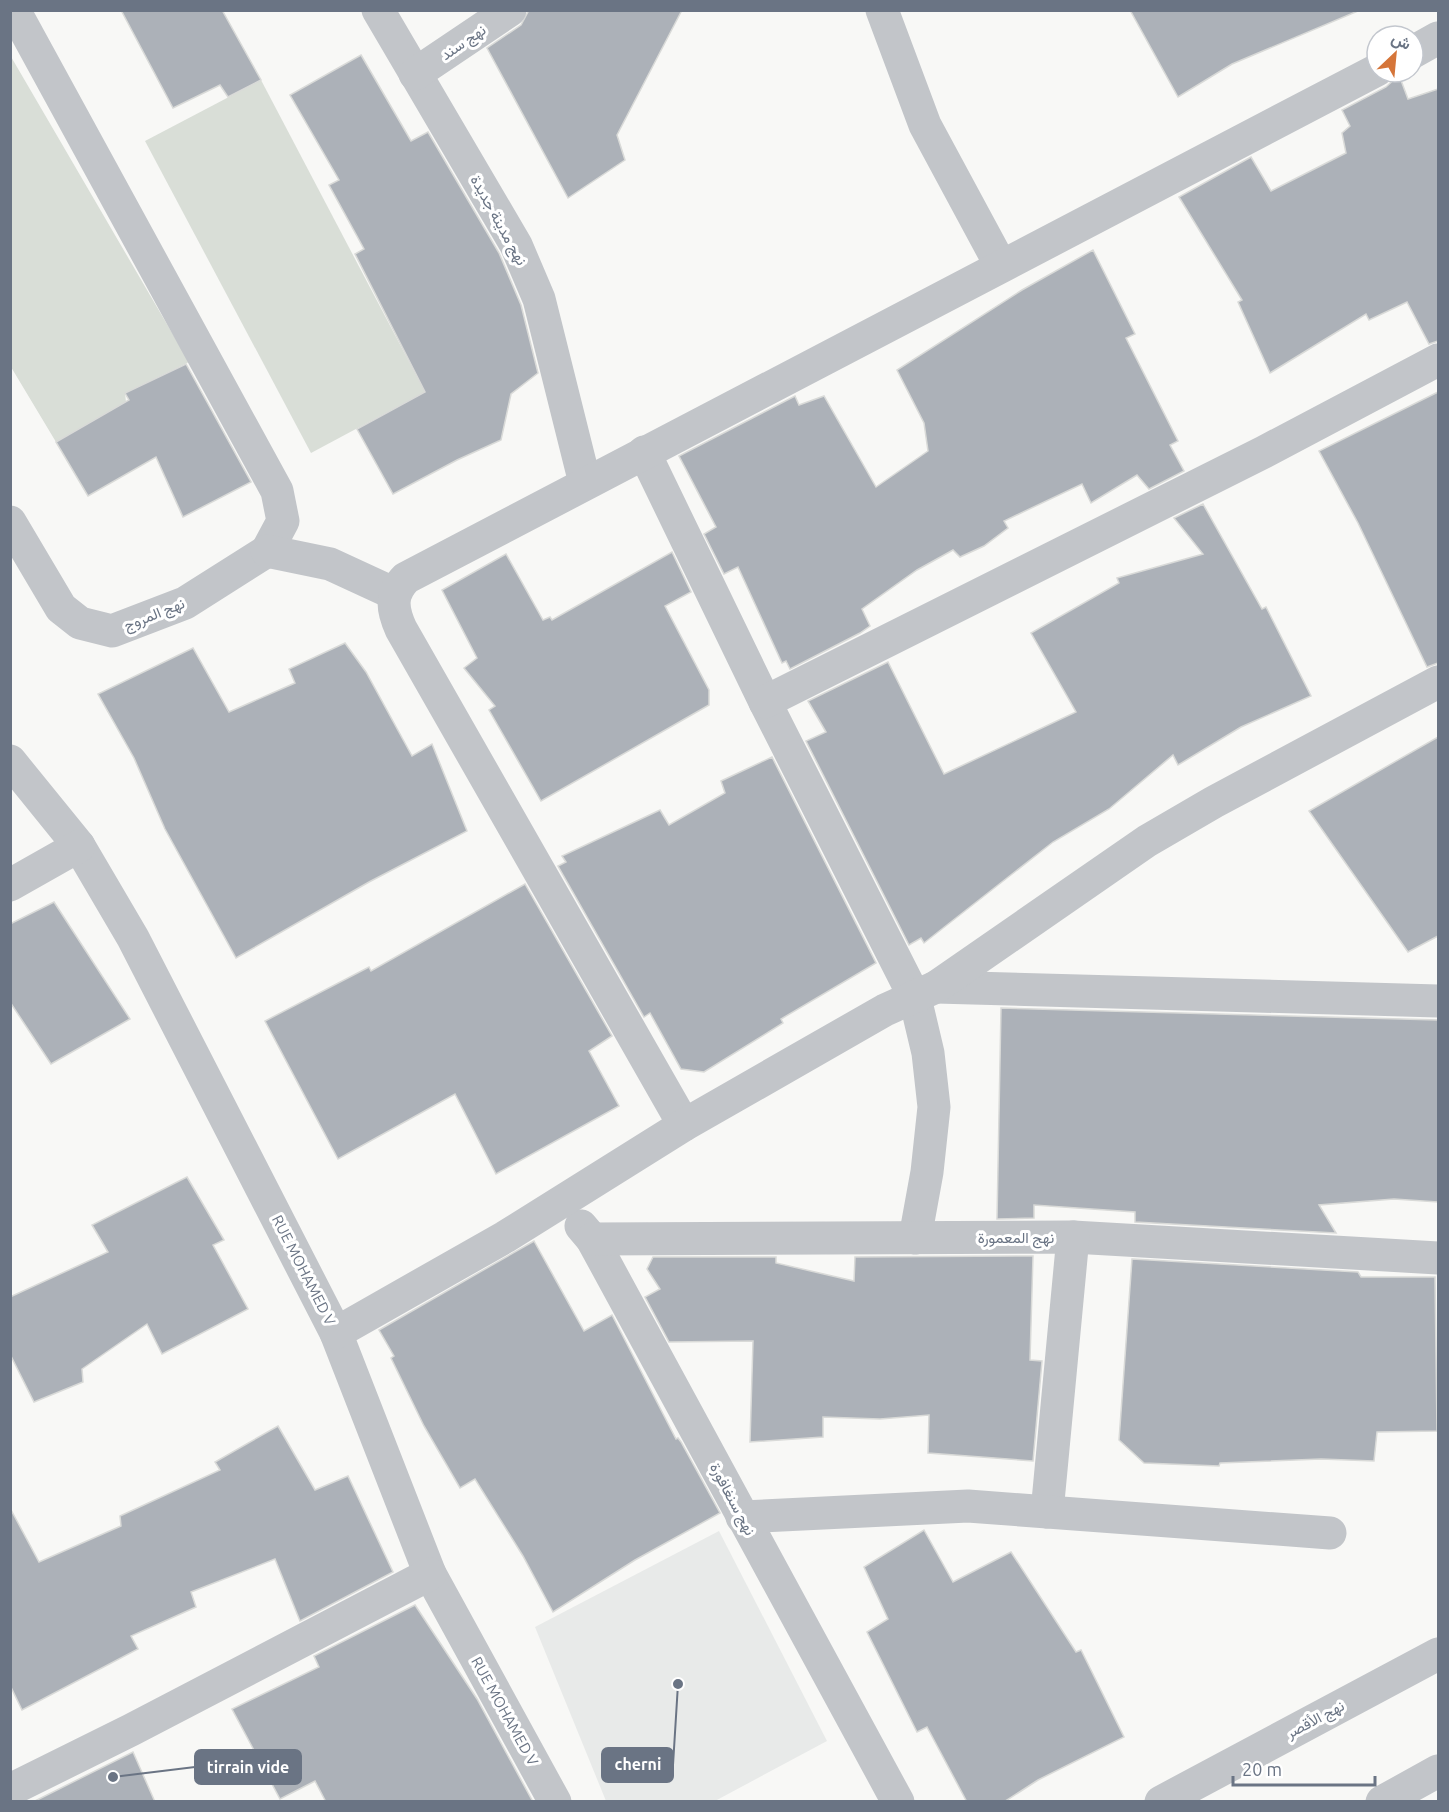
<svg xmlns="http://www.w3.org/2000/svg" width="1449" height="1812" font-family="Ubuntu,Vazirmatn,sans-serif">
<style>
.built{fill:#e8eae9}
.green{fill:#d9ded7}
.building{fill:#acb1b8;stroke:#d9dad8;stroke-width:1.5}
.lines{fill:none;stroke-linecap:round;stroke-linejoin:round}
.minor{stroke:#c2c5c9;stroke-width:33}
.labels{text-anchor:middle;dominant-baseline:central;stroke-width:6;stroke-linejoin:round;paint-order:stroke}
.street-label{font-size:15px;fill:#6a7484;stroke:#fff}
.leader{fill:none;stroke:#6a7484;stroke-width:2}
.callout-dot{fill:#6a7484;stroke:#fff;stroke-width:2}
.callout{fill:#6a7484;stroke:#6a7484;stroke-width:2}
.callout-label{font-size:16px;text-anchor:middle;font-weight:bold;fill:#fff}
</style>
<rect width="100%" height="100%" fill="#f8f8f6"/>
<polygon class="built" points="719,1531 827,1741 715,1801 606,1801 535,1627"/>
<g class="green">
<polygon points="10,55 189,362 125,393 126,402 56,442 11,367"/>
<polygon points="261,80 425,392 311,453 145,141"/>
</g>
<g class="building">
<polygon points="121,10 222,10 261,80 228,97 220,85 173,108"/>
<polygon points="682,10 617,135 625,160 568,198 487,48 521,25 529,10"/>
<polygon points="1130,10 1358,10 1358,11 1232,64 1178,97"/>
<polygon points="361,55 411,141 428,132 499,253 521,305 538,373 511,394 501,440 457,460 393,494 357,429 425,392 355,254 364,249 329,185 339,180 290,95"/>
<polygon points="1399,75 1408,99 1438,89 1438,341 1429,344 1407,302 1369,320 1366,314 1270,373 1238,302 1242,300 1179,197 1251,157 1271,191 1346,153 1342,133 1350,126 1342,110 1386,87"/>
<polygon points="1093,250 1135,334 1126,338 1178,441 1170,445 1184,471 1149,489 1137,475 1091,503 1082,484 1004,521 1008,528 984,546 960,557 953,550 917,570 862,609 870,626 860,633 790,669 786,661 782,663 738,567 724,574 704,534 716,527 679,456 795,396 799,405 824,396 876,487 928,451 924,423 897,370 1022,290"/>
<polygon points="186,364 251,482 183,517 156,457 88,496 56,442 129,400 125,393"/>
<polygon points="1438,392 1438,663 1427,667 1358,523 1319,451"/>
<polygon points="1203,504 1262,609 1266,607 1311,696 1241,727 1178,765 1173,755 1109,809 1053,842 924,943 921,938 909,945 806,741 826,732 808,701 888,662 944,774 1076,712 1031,633 1119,583 1117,578 1203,554 1174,518"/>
<polygon points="672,552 691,592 665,606 709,690 709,705 541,801 489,710 495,706 464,668 477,658 442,590 506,554 543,620 550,617 552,620"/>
<polygon points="345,643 366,672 412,756 432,744 467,831 369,882 236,958 165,829 134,758 98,694 193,648 229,712 295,683 289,669"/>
<polygon points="1438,737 1438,936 1408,952 1309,811"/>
<polygon points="772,757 876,963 781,1019 783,1023 704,1072 681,1069 650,1013 644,1017 558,866 566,862 562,856 660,810 669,825 725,793 721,781"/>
<polygon points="525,884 612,1036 589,1051 619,1106 496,1174 455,1094 338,1159 265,1021 369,967 371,971"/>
<polygon points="54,902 130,1019 51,1064 10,1002 10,924"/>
<polygon points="1001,1008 1438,1020 1438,1202 1394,1199 1319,1205 1336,1233 1135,1222 1135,1212 1034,1205 1034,1218 997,1219"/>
<polygon points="187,1177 224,1240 213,1245 248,1309 162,1354 147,1324 82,1369 83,1382 34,1402 10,1354 10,1297 108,1252 92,1225"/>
<polygon points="534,1241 584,1331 612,1315 676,1439 678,1438 681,1442 720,1513 635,1560 553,1612 523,1556 475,1479 460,1488 424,1426 391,1358 394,1356 379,1330"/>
<polygon points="1033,1256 1030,1360 1042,1361 1033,1461 928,1453 929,1415 880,1419 823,1417 823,1437 750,1442 753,1341 669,1342 645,1297 660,1289 647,1269 653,1257 776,1257 776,1263 854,1281 855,1257"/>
<polygon points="1132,1259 1358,1272 1361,1277 1435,1277 1437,1431 1377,1432 1374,1461 1321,1459 1220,1463 1219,1466 1144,1463 1119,1440"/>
<polygon points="278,1426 315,1490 348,1476 393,1572 300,1621 275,1559 191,1592 196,1607 131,1636 138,1649 22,1710 10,1685 10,1508 39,1562 121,1526 120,1516 220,1470 215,1462"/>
<polygon points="924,1530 953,1582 1011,1552 1076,1652 1081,1650 1124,1737 1038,1780 1004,1802 967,1802 927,1727 917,1732 867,1632 888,1619 864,1567"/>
<polygon points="415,1605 477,1699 533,1802 326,1802 315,1781 280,1799 232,1709 319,1667 314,1656"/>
<polygon points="133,1752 155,1802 33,1802"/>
</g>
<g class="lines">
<g class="minor">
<polyline points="14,10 277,491 283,521 267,551"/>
<polyline points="378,10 516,245 539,299 585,483"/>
<polyline points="882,10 925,125 1001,266"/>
<polyline points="1413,52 1438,38"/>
<polyline points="415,74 510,10"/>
<polyline points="644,452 765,702 915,998 928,1053 934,1107 927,1172 915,1238"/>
<polyline points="10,522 61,608 80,623 112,631 185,603 267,551"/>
<polyline points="267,551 330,564 395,594"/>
<polyline points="765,702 1264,452 1438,360"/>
<polyline points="10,761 79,846 133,938 336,1333 430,1574 555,1802"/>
<polyline points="10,885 79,846"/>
<polyline points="936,987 1438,1001"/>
<path d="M684,1125L401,629C392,609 390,594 406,578L1377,70"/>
<polyline points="581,1226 592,1239 898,1802"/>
<polyline points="592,1239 1073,1237 1438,1258"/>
<polyline points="336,1333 505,1237 684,1125 885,1010 936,987 1147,841 1214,802 1438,682"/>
<polyline points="1047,1512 1073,1237"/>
<polyline points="742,1517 968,1506 1330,1533"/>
<polyline points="10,1790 131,1730 430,1574"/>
<polyline points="1161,1802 1438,1654"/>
<polyline points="1382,1802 1438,1771"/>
</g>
</g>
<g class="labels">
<g class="street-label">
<text transform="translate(463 42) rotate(-34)">نهج سند</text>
<text transform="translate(499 220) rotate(61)">نهج مدينة جديدة</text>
<text transform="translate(154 614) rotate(-22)">نهج المروج</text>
<text x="1016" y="1237">نهج المعمورة</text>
<text transform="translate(304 1270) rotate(63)">RUE MOHAMED V</text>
<text transform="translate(733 1499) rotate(62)">نهج سنغافورة</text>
<text transform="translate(505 1711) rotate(61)">RUE MOHAMED V</text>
<text transform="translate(1315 1719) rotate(-28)">نهج الأقصر</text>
</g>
</g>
<path class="leader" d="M678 1684L673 1765M113 1777L195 1767"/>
<g class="callout-dot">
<circle cx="678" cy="1684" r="6"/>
<circle cx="113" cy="1777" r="6"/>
</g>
<g class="callout">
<rect x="602" y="1748" width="71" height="34" rx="6"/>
<rect x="195" y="1750" width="106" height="34" rx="6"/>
</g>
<g class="callout-label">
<text x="638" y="1770">cherni</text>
<text x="248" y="1773">tirrain vide</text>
</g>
<rect width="1449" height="1812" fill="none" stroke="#6a7484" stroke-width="24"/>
<g transform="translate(1395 54) rotate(26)"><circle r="28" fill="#ffffff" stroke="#c3c7ce" stroke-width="1.5"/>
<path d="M0-4.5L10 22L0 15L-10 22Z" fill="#d57539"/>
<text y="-9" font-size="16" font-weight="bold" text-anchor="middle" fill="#6a7484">ش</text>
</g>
<path d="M1233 1776v9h142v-9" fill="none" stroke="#6a7484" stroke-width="3"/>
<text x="1242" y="1776" font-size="18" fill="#6a7484" stroke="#ffffff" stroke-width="4.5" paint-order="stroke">20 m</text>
</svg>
